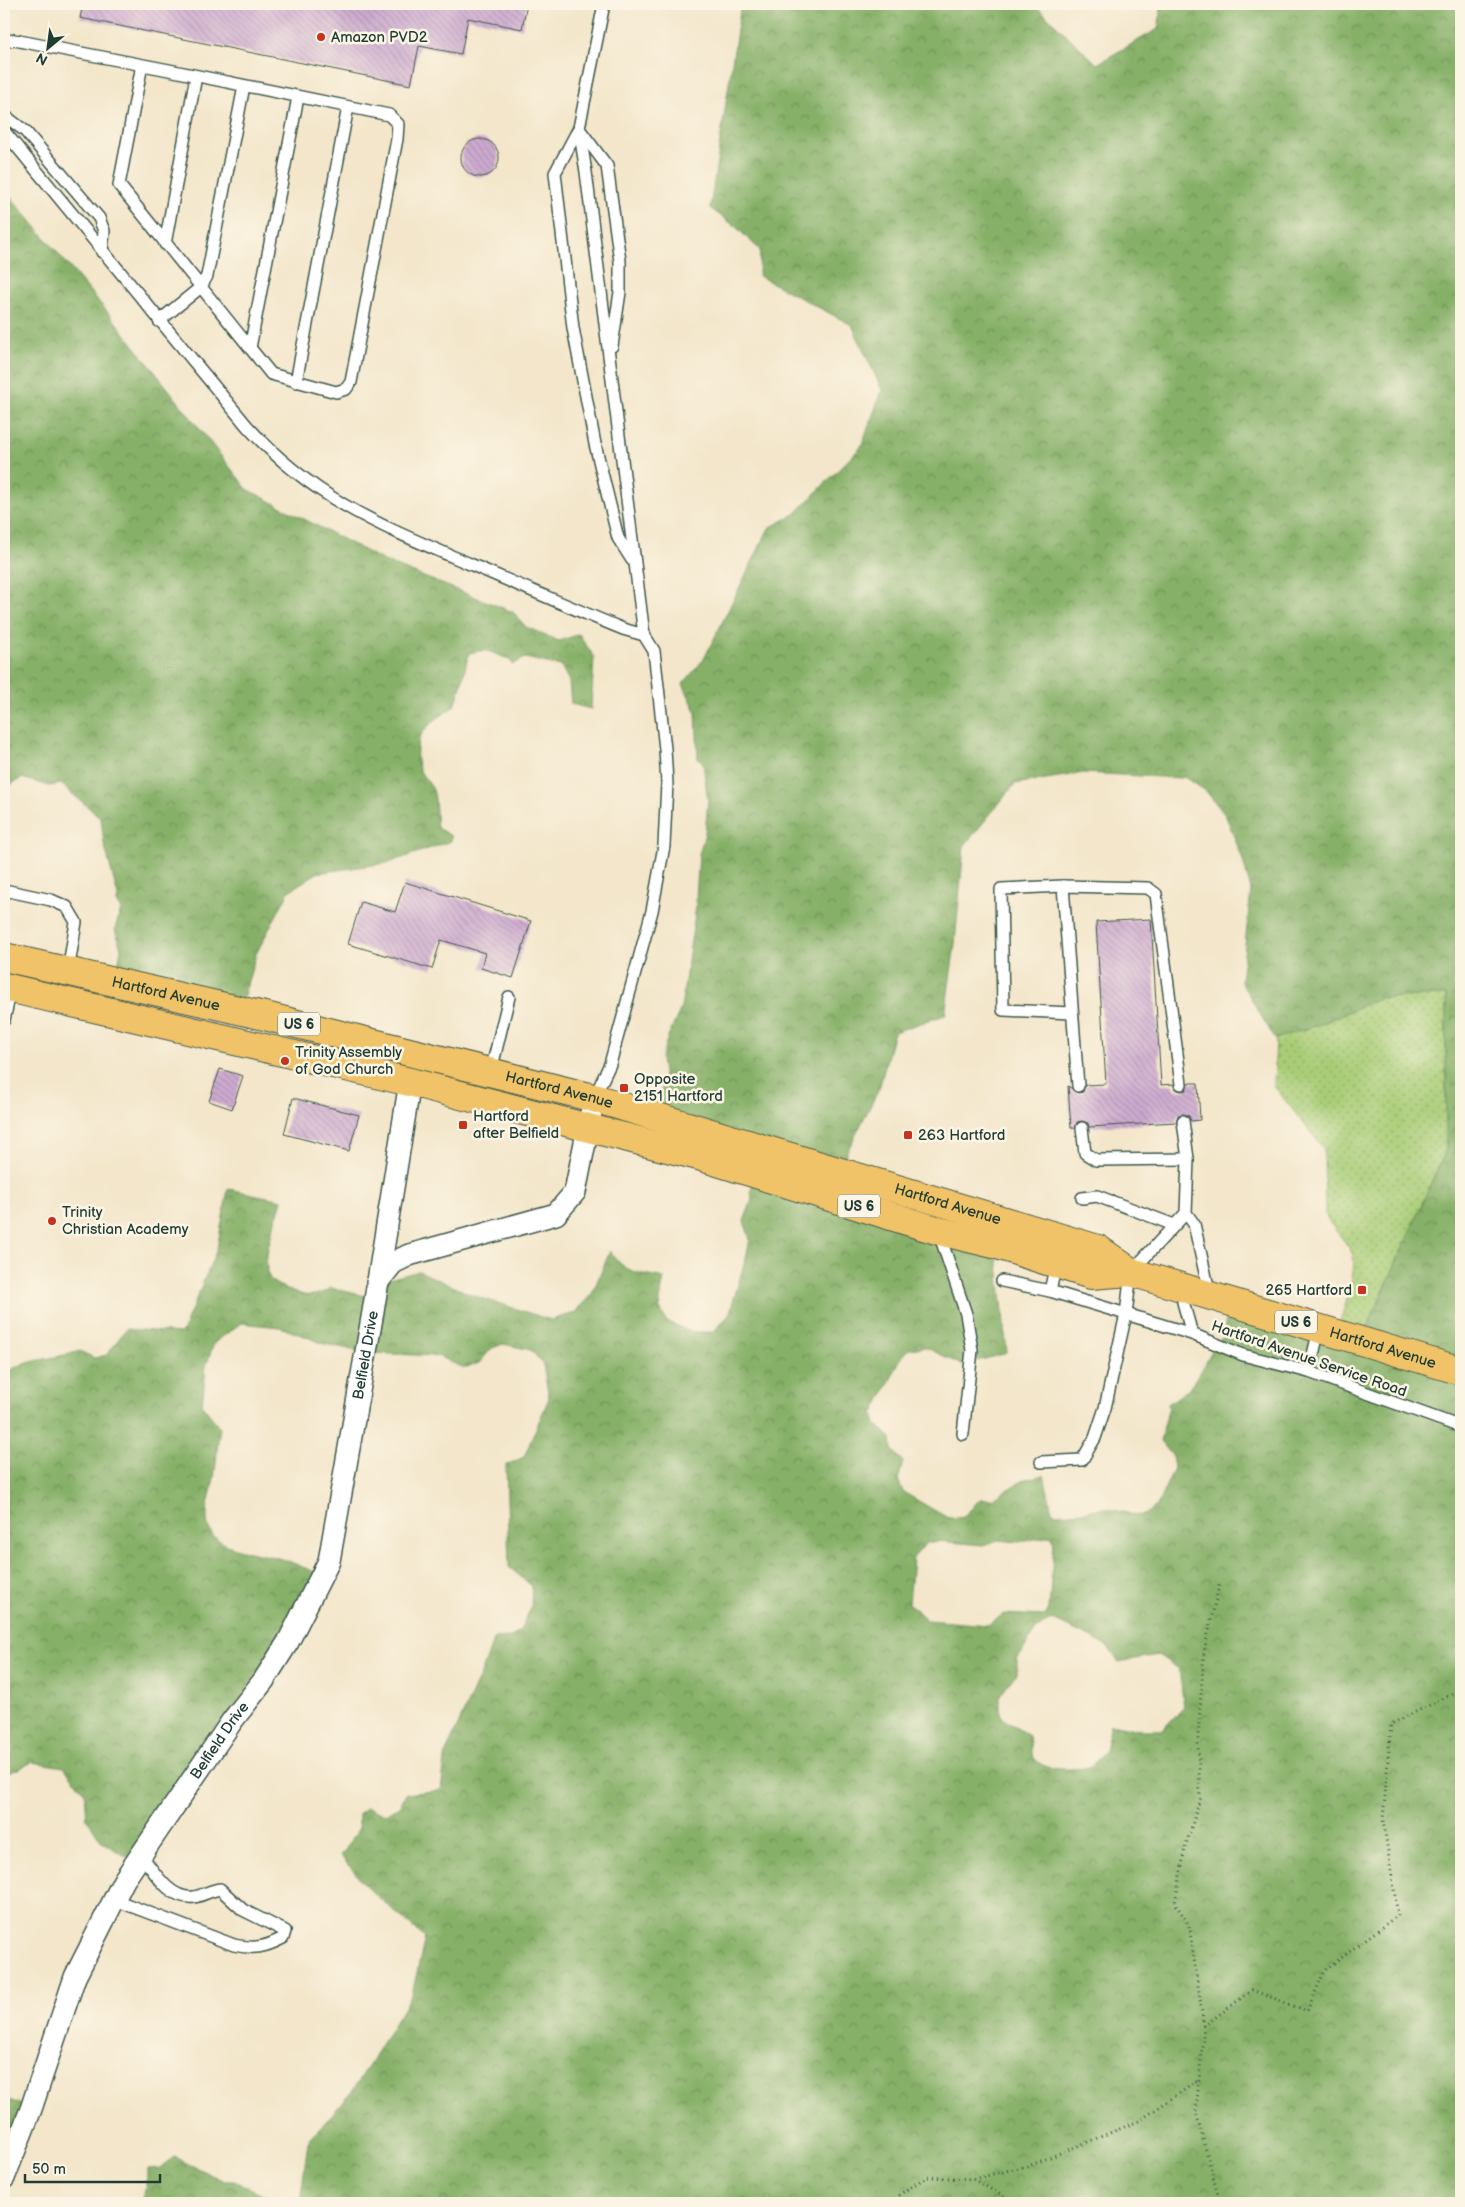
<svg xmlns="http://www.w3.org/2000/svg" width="1465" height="2207" font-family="'Balsamiq Sans',sans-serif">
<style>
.grass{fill:url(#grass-dots);stroke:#648556}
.forest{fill:url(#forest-crowns);stroke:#52764e;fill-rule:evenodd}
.building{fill:url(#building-back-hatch)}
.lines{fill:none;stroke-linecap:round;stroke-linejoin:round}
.service-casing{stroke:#3f564a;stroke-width:14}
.minor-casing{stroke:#3f564a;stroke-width:24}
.trunk-casing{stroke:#3f564a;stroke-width:30}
.path{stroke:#3f564a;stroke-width:3;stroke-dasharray:1 4;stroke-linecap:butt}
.service{stroke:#fff;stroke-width:11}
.minor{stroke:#fff;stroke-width:21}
.trunk{stroke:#f0c369;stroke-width:28}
.poi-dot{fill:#c8321e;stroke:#fcf5e5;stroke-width:2}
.labels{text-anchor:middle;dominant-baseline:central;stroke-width:5;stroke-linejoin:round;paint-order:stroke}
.shield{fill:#fcf5e5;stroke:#617469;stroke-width:1}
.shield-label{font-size:14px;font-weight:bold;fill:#1f3d34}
.poi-label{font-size:15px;fill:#1f3d34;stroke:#fcf5e5;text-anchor:start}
.street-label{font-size:15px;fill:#1f3d34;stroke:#fcf5e5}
</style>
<defs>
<pattern id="grass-dots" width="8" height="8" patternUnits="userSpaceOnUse" patternTransform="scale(1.25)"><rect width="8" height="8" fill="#a9cd77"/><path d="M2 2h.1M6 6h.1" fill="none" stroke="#89a862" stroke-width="1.8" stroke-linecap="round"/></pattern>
<pattern id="forest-crowns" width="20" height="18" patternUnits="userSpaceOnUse" patternTransform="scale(1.25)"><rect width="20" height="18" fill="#86b068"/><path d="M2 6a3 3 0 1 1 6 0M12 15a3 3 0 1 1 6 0" fill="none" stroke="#6d9056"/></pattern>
<pattern id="building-back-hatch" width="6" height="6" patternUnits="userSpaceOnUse" patternTransform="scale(1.25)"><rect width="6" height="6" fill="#ceabd0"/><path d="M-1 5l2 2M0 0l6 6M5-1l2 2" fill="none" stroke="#a78caa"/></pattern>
</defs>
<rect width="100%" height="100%" fill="#fcf5e5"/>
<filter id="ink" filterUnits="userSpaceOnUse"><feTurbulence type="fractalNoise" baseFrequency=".02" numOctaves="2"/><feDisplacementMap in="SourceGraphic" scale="10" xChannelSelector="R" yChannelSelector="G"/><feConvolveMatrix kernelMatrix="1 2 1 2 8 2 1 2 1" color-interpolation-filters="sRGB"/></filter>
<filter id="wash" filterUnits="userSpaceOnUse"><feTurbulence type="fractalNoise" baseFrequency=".0096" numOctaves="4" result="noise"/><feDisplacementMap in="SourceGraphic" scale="20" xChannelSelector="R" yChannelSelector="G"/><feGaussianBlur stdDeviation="1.12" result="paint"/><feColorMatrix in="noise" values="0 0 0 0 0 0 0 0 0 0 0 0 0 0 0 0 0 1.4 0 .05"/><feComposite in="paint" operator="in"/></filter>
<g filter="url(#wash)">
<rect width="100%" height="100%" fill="#f3e6ca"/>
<path class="grass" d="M1446,994V1150L1364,1335L1339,1326C1343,1310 1360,1266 1351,1251C1344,1238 1331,1228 1325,1213L1324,1149L1274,1086L1276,1038L1321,1024L1379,998Z"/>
<g class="forest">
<path d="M741,4H1034L1097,64L1158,29L1162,4H1461V2203H300L308,2142L354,2089L412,1994L425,1938L368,1888L340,1855L344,1852L359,1828V1813L366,1808L386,1814L399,1807L406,1794L441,1790L446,1752L481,1674L494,1638L511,1637L519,1632L531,1608L532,1586L509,1567L506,1465L524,1457L549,1398L543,1364L531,1350L503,1344L492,1348L479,1363L463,1368L439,1356L368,1353L325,1344L280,1327L241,1323L214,1343L206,1366L202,1405L220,1428C217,1445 217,1460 214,1477C212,1493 204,1509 208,1526C215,1550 259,1553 278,1558C293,1562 307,1569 321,1575L134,1861L102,1842L87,1819L85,1793L64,1767L33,1762L4,1775V1374C24,1359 56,1359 80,1351L94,1358L107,1355L126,1329L182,1333L217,1249L228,1189L282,1200C277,1219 256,1268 273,1282C279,1287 289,1289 295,1292C309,1298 318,1296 331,1288L370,1297L389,1279L419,1271L472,1295L551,1320L575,1313L593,1292L610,1251C626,1275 638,1272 664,1278L659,1307L667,1322L692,1332H713L729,1315L746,1258L750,1239L744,1221L752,1200L751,1190L758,1164L659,1131V1099L664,1080L661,1058L668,1037L681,1008L695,914L699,855L705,833L708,801L703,763L698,758L696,711L683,684L704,659L769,528L795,514L861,447L882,390L852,325L759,276L760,250L736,227L710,208ZM1083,773L1181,778L1184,777L1206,791L1226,816L1242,857L1251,890L1241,982L1275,1039L1321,1024L1379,998L1446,995V1150L1364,1335L1233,1298L1226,1317L1224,1336L1216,1344L1190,1388L1168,1404L1169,1407L1160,1441L1172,1455L1174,1468L1157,1506L1142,1516L1103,1508L1083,1512L1056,1514L1052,1511L1044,1475L1023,1480L992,1499H980L964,1517L948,1518L903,1492L898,1480L903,1462L892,1449L891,1438L876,1424L873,1415L901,1358L909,1349L925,1347L962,1365L1007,1353L995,1234L834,1177L879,1089L894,1032L945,1015L955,943L964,846L1015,784ZM1051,1536L1054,1541L1049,1609L1045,1616L1004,1614L988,1625L927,1620L909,1604L913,1558L926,1543L937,1541L983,1545L998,1540L1019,1542ZM1051,1619L1092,1638L1109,1648L1118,1662L1158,1655L1179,1669L1184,1707L1162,1730H1140L1111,1724L1105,1751L1091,1767C1073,1769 1038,1775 1031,1751C1030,1747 1030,1741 1029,1736L1003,1719L1000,1709V1696L1017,1672V1660L1035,1631Z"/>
<path d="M4,189L114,320L247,489L386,562L513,612L526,627L559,641L579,634L594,657L591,709L571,704L569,681L561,666L525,658L512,665L511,660L485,650L469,653C466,662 459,702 453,707C433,722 414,730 417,760C418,775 428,779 433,790C436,798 436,818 437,828L451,836V841L387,863L317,873L289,891L256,954L237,1018L114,988L121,949L115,929L121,910L117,902L118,896L104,843L101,818L61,784L49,786L22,778L4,788Z"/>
<polygon points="4,2098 27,2107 4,2174"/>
<polygon points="174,2157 224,2181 234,2181 283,2203 140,2203 147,2185 147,2169 161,2168"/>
</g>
<g id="blocks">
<g class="building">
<polygon points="83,4 527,4 522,29 468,18 461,54 419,46 411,85 80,18"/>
<circle cx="480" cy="158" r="19"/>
<polygon points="405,882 531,921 513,978 481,968 485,953 441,940 432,969 348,944 361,902 395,912"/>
<polygon points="1151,919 1161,1085 1173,1084 1175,1089 1181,1091 1186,1090 1188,1083 1198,1083 1200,1120 1191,1121 1189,1116 1183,1114 1178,1115 1176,1122 1089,1127 1088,1123 1082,1121 1077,1122 1075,1128 1071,1128 1068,1086 1078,1093 1083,1092 1085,1085 1106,1084 1096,922"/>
<polygon points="220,1069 243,1076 232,1109 209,1101"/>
<polygon points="293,1098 359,1115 349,1151 284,1134"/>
</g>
</g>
</g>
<g filter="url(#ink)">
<use href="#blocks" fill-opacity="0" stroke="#3f564a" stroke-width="1"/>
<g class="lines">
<defs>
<g id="service">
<polyline points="604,4 579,128 555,173 573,328 595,444 618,538 632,560"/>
<polyline points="4,42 14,40 169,70 389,115 398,124 397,139 351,382 346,389 336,392 271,374 119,185 142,65"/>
<polyline points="4,115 25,131 99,218 104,231 102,252"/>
<polyline points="580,130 607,166 620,261 620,292 612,346"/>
<path d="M4,131L247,426C314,500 381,526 470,564C521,586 572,608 623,629L644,635L586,172L579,128"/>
<polyline points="165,244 196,76"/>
<polyline points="159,321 201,287 207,276 244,86"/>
<polyline points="250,348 298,97"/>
<polyline points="296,382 348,107"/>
<polyline points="1063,886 1001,889 1003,1010 1072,1013"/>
<polyline points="4,890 51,900 67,907 76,922 68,972"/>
<polyline points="4,1020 11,989"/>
<polyline points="491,1071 509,997"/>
<polyline points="1078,1086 1063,886 1148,888 1156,894 1181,1084"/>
<polyline points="594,1098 610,1064 652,911 664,846 667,783 665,749 654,651 644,635"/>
<polyline points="1183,1121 1188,1159 1186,1213 1194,1224 1210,1295"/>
<polyline points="1082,1128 1085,1153 1096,1160 1188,1159"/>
<polyline points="1082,1198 1097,1196 1174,1225"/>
<polyline points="939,1233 966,1314 972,1350 963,1434"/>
<polyline points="1056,1264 1050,1291 1192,1334"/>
<polyline points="1002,1281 1050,1291"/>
<polyline points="1183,1288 1183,1302 1192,1334 1243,1355 1309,1372 1461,1427"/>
<polyline points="1309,1372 1319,1329"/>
<polyline points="1041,1462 1082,1460 1095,1438 1105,1408 1126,1314 1131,1272 1186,1213"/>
<path d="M115,1900L234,1945C254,1949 264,1948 283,1938L285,1931L243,1910L220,1889C211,1890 202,1896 194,1897C169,1900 154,1871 141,1855"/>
</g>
<g id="minor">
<polyline points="377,1283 393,1263 409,1255 556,1214 575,1192 594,1098"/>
<path id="s1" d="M4,2178L31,2109L75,1977L124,1880L232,1721L264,1680L288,1642L329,1561L373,1312L410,1082"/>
</g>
<g id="trunk">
<path id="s2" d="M4,957L269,1017L594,1098L1098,1249L1131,1272L1461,1371"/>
<polyline points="4,987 410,1082 698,1156 939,1231 997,1245 1091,1275 1131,1272"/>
</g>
</defs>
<use href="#service" class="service-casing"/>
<use href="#minor" class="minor-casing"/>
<use href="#trunk" class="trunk-casing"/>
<g class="path">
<polyline points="1204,2026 1189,1925 1175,1903 1185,1848 1200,1799 1198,1738 1204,1651 1220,1582"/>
<polyline points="973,2179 1031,2165 1139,2121 1199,2080"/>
<polyline points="892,2203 900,2194 926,2177 973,2179 1015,2203"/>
<polyline points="1220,2203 1196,2112 1204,2026 1252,1990 1307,2011 1325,1970 1398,1915 1383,1820 1391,1724 1458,1691 1461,1692"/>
</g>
<use href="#service" class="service"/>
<use href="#minor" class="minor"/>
<use href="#trunk" class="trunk"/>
</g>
</g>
<g class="poi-dot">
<circle cx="321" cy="37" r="5"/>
<circle cx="285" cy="1061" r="5"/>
<rect x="619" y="1083" width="10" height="10" rx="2.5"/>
<rect x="458" y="1120" width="10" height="10" rx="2.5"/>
<rect x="903" y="1130" width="10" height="10" rx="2.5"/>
<circle cx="52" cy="1221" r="5"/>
<rect x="1357" y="1285" width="10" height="10" rx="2.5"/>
</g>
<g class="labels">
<g class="shield">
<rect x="278" y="1012.5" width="42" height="23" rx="4"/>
<rect x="838" y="1194.5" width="42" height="23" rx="4"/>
<rect x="1275" y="1310.5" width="42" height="23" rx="4"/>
</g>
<g class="shield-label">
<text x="299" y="1024">US 6</text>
<text x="859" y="1206">US 6</text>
<text x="1296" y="1322">US 6</text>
</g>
<g class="poi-label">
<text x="331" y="37">Amazon PVD2</text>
<text x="295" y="1052">Trinity Assembly<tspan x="295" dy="17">of God Church</tspan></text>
<text x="634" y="1079">Opposite<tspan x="634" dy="17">2151 Hartford</tspan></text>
<text x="473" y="1116">Hartford<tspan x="473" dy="17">after Belfield</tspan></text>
<text x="918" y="1135">263 Hartford</text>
<text x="62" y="1212">Trinity<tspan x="62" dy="17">Christian Academy</tspan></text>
<text x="1352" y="1290" text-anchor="end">265 Hartford</text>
</g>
<g class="street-label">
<text stroke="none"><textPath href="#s2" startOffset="166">Hartford Avenue</textPath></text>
<text stroke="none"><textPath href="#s2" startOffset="571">Hartford Avenue</textPath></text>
<text stroke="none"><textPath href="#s2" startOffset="976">Hartford Avenue</textPath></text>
<text stroke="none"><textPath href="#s2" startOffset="1436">Hartford Avenue</textPath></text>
<text stroke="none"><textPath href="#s1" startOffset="911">Belfield Drive</textPath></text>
<text transform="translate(1309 1359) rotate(19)">Hartford Avenue Service Road</text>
<text stroke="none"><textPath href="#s1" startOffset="491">Belfield Drive</textPath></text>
</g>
</g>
<rect width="1465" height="2207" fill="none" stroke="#fcf5e5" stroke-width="20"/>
<g transform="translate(48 48) rotate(209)" stroke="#fcf5e5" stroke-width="4" paint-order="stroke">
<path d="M0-4L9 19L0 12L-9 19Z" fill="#1f3d34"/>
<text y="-8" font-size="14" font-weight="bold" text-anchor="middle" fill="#1f3d34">N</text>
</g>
<path d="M25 2174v8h135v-8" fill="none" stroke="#1f3d34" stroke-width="2.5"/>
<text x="32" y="2174" font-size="15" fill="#1f3d34" stroke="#fcf5e5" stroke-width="4" paint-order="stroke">50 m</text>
</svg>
